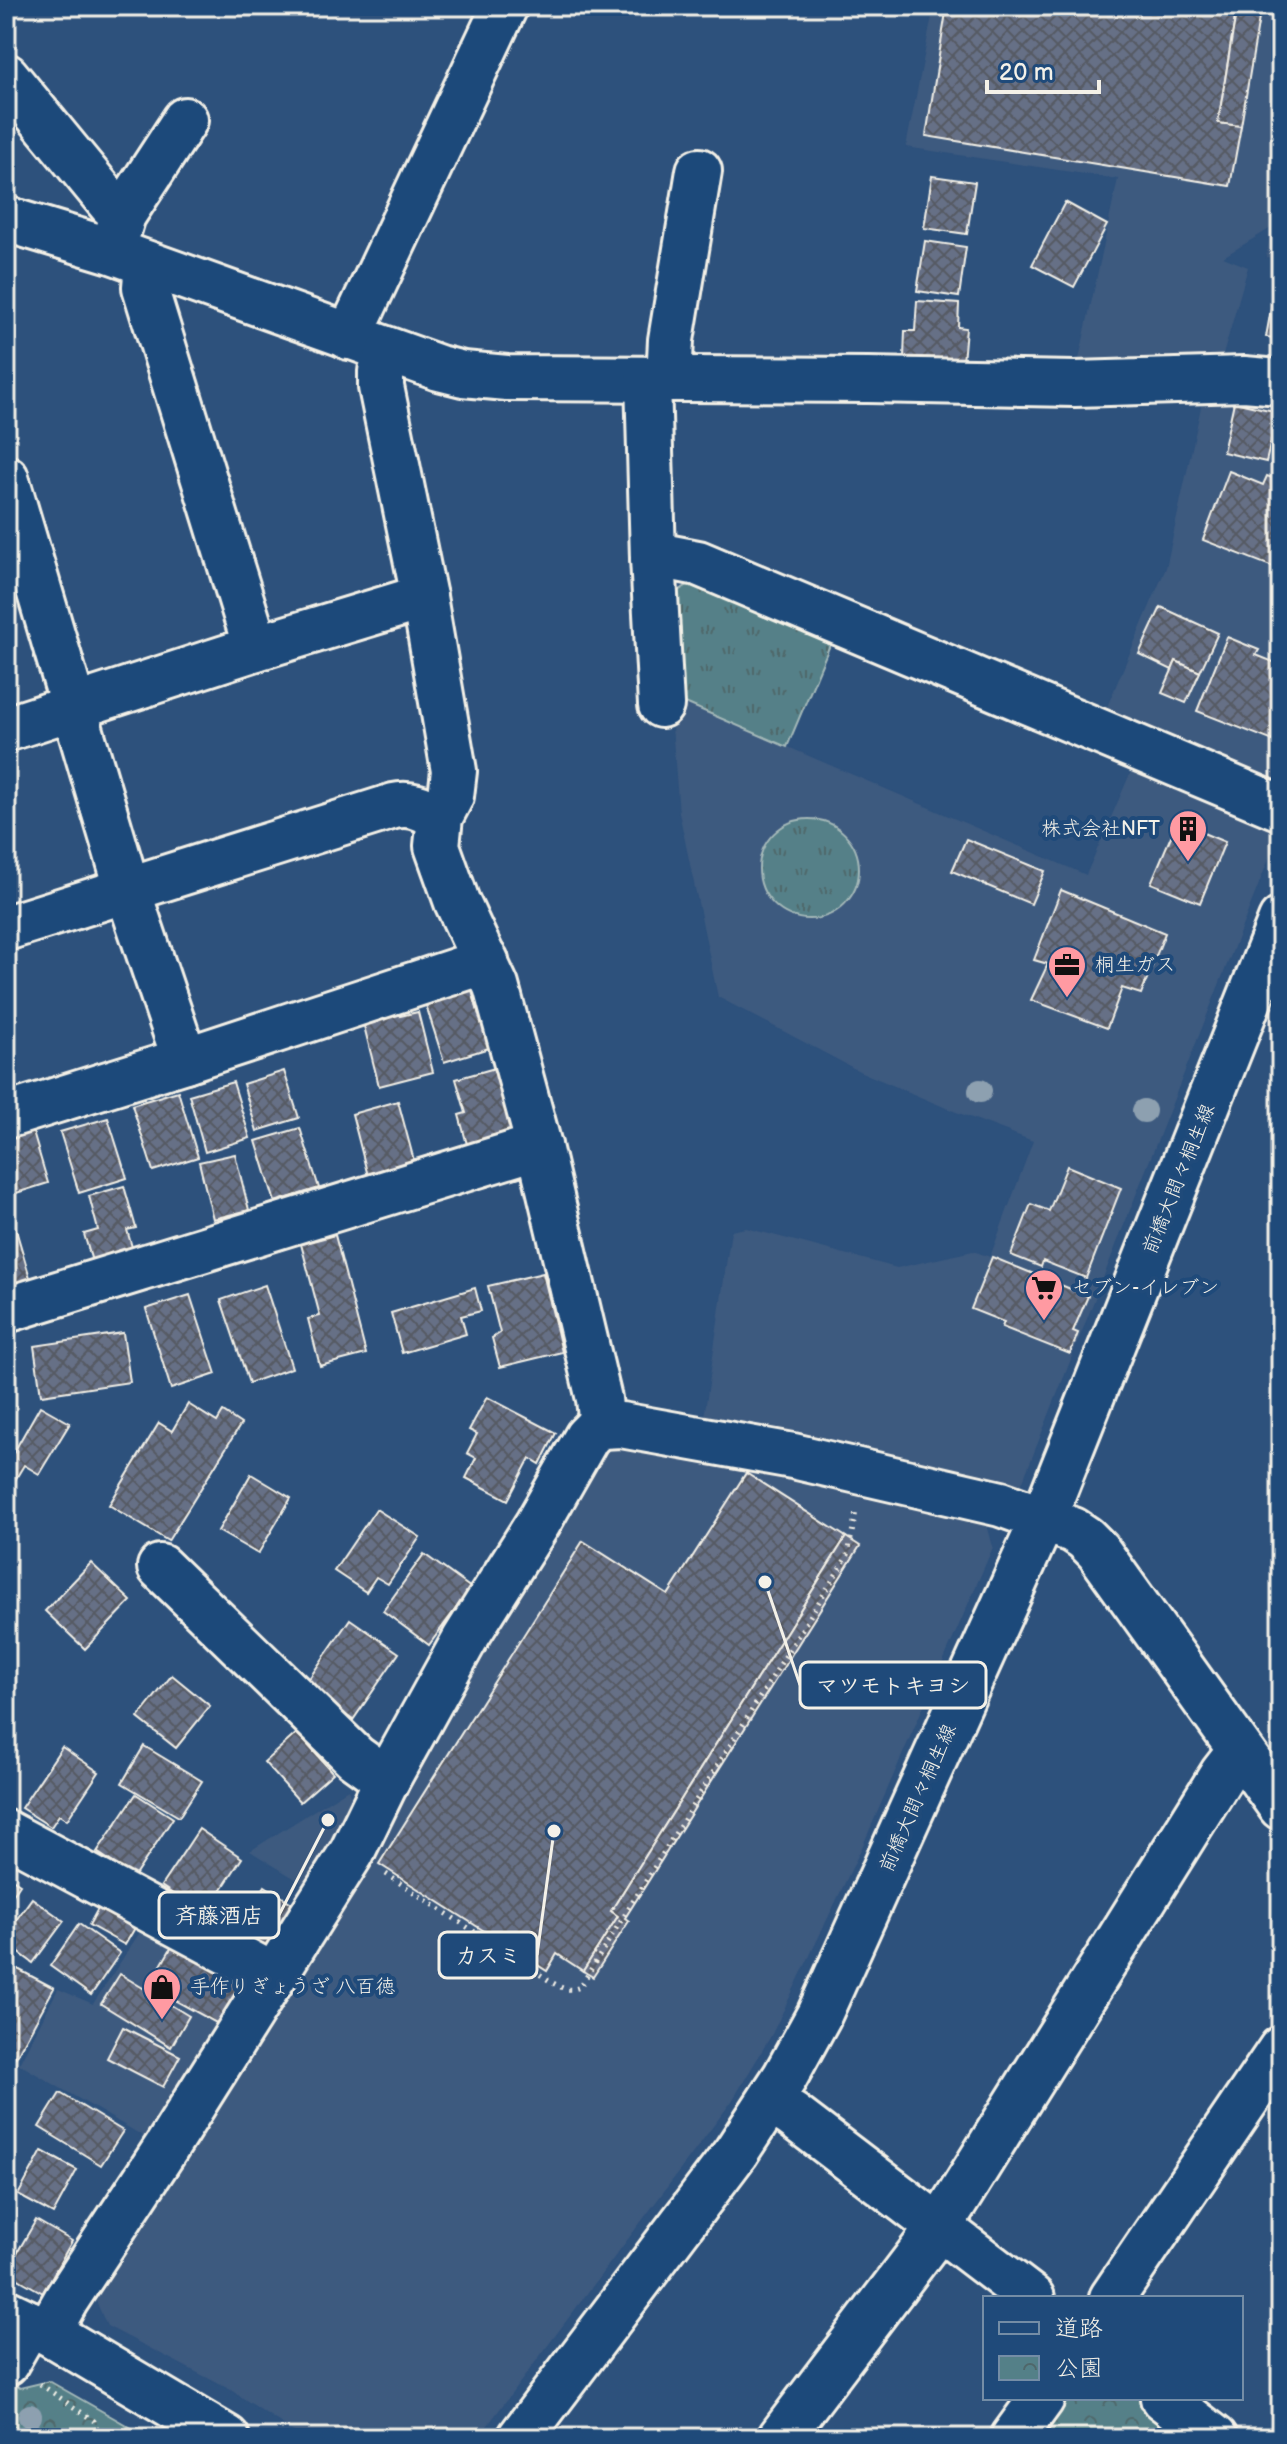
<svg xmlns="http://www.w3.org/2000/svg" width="1287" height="2444" font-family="'Balsamiq Sans','Klee One',sans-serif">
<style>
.built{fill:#3e5a7f}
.grass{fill:url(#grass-tufts);stroke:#a4b8b8;stroke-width:2}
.park{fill:url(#park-crowns);stroke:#a4b8b8;stroke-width:2}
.building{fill:url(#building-cross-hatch);stroke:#f4f1e8;stroke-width:2}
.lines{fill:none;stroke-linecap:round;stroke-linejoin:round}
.minor-casing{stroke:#f4f1e8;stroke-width:50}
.major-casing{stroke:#f4f1e8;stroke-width:50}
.path{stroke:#f4f1e8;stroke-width:5;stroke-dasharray:2 6;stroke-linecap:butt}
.minor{stroke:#1f4a7a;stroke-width:44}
.major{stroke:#1f4a7a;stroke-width:44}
.tree{fill:#8da0b0}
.labels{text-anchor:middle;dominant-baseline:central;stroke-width:8;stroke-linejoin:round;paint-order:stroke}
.poi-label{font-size:20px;fill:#f4f1e8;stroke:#1f4a7a;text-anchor:start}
.street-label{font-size:20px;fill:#f4f1e8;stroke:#1f4a7a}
.leader{fill:none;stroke:#f4f1e8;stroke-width:3}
.callout-dot{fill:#f4f1e8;stroke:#1f4a7a;stroke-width:3}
.callout{fill:#1f4a7a;stroke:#f4f1e8;stroke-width:3}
.callout-label{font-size:22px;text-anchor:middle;font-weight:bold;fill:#f4f1e8}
</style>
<defs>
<pattern id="grass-tufts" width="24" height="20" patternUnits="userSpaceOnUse" patternTransform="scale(2)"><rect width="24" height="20" fill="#548088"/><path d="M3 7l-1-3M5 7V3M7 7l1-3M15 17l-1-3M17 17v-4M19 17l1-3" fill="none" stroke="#4f676a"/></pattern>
<pattern id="park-crowns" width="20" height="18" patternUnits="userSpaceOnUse" patternTransform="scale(2)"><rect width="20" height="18" fill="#548088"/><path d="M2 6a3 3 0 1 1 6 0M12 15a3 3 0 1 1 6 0" fill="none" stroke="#4f676a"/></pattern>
<pattern id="building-cross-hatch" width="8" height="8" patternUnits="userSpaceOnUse" patternTransform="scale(2)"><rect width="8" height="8" fill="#666f86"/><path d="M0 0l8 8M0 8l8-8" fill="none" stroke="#565a63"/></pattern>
</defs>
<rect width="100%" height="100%" fill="#2d517c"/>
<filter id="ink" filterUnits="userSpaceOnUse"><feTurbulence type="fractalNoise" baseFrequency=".0125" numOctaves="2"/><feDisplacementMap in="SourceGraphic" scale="16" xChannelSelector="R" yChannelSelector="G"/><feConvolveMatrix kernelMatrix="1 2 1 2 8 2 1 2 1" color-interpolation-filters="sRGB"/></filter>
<g filter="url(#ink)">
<g class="built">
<polygon points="934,6 1281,6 1281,259 1266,257 1271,228 1223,257 1248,267 1221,362 1078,364 1118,179 906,147"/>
<polygon points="1203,398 1281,403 1281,795 1101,721 1166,568"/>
<polygon points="670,701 683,702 1086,875 1136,760 1281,828 1020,1488 703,1425 731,1231 746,1228 897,1268 973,1251 990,1257 1033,1141 951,1110 859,1071 718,997 679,812"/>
<polygon points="623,1443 792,1476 986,1521 993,1547 863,1845 772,2034 732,2101 478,2438 303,2438 231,2390 107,2326 93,2294 368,1862 482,1649 595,1458"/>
<polygon points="348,1789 359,1817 315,1891 250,1851"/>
<polygon points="146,1923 251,1982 150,2140 19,2064 58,1989 93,2004"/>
</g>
<g class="grass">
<polygon points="701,577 835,633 787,747 683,702 668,597"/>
<circle cx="809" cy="869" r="50"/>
</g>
<g class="park">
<polygon points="49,2381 149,2438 6,2438 6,2396 14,2384 20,2388"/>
<polygon points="1052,2398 1138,2398 1191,2438 1022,2438"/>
</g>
<g class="building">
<polygon points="947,6 1237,6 1218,123 1241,126 1230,186 926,136"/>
<polygon points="1237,6 1261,6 1241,126 1218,123"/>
<polygon points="932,176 975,182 967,234 924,228"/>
<polygon points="1065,202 1107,225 1074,287 1032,265"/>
<polygon points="925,241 966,247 959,297 917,291"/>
<polygon points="1279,265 1281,265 1281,339 1266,337"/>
<polygon points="917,301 959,304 958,327 966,328 963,362 904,358 905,331 915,331"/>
<polygon points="1234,402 1278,412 1266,462 1223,452"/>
<polygon points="1229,471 1263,485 1267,476 1281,481 1281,570 1203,540"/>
<polygon points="1161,607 1218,633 1200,672 1176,661 1172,670 1139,654"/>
<polygon points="1227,637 1259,650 1256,655 1281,665 1281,744 1197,711"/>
<polygon points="1176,661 1200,672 1186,703 1162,693"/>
<polygon points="1177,822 1225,842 1200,903 1151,883"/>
<polygon points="966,839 1045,871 1031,904 952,871"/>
<polygon points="1061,890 1165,933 1141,994 1122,988 1107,1028 1031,1000 1048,964 1034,960"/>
<polygon points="471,988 489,1048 444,1062 425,1002"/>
<polygon points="398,1008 400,1016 418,1012 433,1072 379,1086 362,1018"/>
<polygon points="502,1066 521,1132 468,1148 459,1115 466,1113 456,1079"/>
<polygon points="284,1071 299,1118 257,1131 243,1084"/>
<polygon points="233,1082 250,1138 205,1152 189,1095"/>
<polygon points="178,1091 198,1157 153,1171 132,1105"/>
<polygon points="398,1101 416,1168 369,1180 352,1114"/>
<polygon points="108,1118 127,1178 79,1193 60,1132"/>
<polygon points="300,1128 319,1188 275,1202 256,1141"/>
<polygon points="32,1129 48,1183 7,1196 6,1137"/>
<polygon points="235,1154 249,1210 213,1219 199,1162"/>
<polygon points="1067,1166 1121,1188 1086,1278 1043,1261 1041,1267 1011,1255 1031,1204 1049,1211"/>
<polygon points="124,1186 136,1228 127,1230 134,1254 93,1265 84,1234 98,1230 89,1196"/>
<polygon points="13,1220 31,1281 6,1288 6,1222"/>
<polygon points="335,1235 366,1354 320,1366 308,1319 320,1316 301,1244"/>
<polygon points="992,1257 1088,1296 1073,1331 1078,1333 1070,1354 1002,1327 1004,1322 971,1309"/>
<polygon points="543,1273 562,1352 500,1367 492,1338 500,1333 488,1286"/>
<polygon points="265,1285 292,1368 249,1383 221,1300"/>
<polygon points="475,1288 481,1311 461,1316 466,1334 402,1353 391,1313"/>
<polygon points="190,1295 216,1374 171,1389 146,1309"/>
<polygon points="123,1333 130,1382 41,1395 34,1346"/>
<polygon points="487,1397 556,1433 540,1464 530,1458 508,1500 466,1478 476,1458 467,1453 477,1434 469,1430"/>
<polygon points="188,1404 217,1422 223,1412 241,1424 168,1541 109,1505 159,1423 172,1431"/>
<polygon points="40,1406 70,1423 39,1474 24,1465 6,1495 6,1454 11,1457"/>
<polygon points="746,1473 846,1537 611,1911 618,1916 583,1971 557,1954 547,1971 379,1864 583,1541 668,1595"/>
<polygon points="251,1474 291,1498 258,1554 218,1531"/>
<polygon points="376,1509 420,1537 388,1584 376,1577 366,1592 334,1571"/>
<polygon points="846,1537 860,1546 625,1918 629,1921 593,1977 583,1971 618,1916 611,1911"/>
<polygon points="424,1554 471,1588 429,1645 383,1611"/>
<polygon points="91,1563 131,1601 85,1649 45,1611"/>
<polygon points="350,1619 399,1653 353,1720 304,1686"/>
<polygon points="172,1675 210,1706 176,1748 138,1718"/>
<polygon points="297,1733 333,1773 300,1802 264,1762"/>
<polygon points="144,1746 202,1781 179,1817 122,1783"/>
<polygon points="62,1747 99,1772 67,1820 59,1815 51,1827 21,1808"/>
<polygon points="136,1794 173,1818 134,1877 97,1852"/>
<polygon points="199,1829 242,1858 205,1915 161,1886"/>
<polygon points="6,1875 20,1884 6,1905"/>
<polygon points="265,1886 298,1907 270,1952 237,1931"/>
<polygon points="32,1898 64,1921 33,1963 6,1943 6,1934"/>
<polygon points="100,1905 136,1926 125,1945 89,1925"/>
<polygon points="79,1924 120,1953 91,1995 50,1966"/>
<polygon points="174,1943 243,1981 218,2024 149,1986"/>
<polygon points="10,1965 54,1988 16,2057 6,2051 6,1973"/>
<polygon points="120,1974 189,2016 171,2047 101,2004"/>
<polygon points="123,2027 180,2056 163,2087 107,2058"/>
<polygon points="60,2093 123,2131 101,2165 39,2127"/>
<polygon points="42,2151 77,2170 53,2214 18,2195"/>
<polygon points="36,2220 72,2241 43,2293 6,2272"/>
</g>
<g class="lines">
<defs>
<g id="minor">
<polyline points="6,76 111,204 123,215"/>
<polyline points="6,219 112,251 439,368 463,374 507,378 868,380 1075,384 1244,379 1281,382"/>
<polyline points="115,242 123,215 185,120"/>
<polyline points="147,264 145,287 256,648"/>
<polyline points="349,337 505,6"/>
<polyline points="390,352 381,371 381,387 424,597 454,771 451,796 440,817 437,846 457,902 496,986 539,1146 599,1399 602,1426"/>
<polyline points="648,379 653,558 661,705"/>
<polyline points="669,379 671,340 699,171"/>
<polyline points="6,478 128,891 185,1060"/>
<polyline points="653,558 667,557 698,563 1281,808"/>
<polyline points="6,729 256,648 424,597"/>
<path d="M6,928L394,806C412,802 424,809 440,817"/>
<polyline points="6,1116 185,1060 486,961"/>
<polyline points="6,1310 539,1146"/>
<polyline points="160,1567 355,1757 387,1780"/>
<polyline points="6,1833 274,1976"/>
<polyline points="770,2101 792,2115 1032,2298"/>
<polyline points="1112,2298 1281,2049"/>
<polyline points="6,2312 48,2332 227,2438"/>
<polyline points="48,2332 66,2300 166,2148 352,1852 387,1780 465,1639 538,1523 587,1437 595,1429 602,1426 621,1425 793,1456 1001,1504 1073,1530 1085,1538 1098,1551 1281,1807"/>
<polyline points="6,2363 29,2323"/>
<polyline points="1163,2398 1215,2438"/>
<polyline points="780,2438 939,2228 1223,1773 1230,1764 1243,1755"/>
<polyline points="1013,2438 1042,2398"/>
</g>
<polyline id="major" points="520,2438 736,2152 785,2077 819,2015 1043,1519 1281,920"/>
</defs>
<use href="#minor" class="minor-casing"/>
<use href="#major" class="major-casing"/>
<g class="path">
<path d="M386,1874L553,1983C562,1988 569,1992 580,1987L848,1555L856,1511"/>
<polyline points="40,2384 94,2421 97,2438"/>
<polyline points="6,2424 31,2438"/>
</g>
<use href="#minor" class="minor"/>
<use href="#major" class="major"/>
</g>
<g class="tree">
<circle cx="980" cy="1091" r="12"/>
<circle cx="1144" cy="1111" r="12"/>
<circle cx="30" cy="2416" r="12"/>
</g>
</g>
<defs>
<symbol id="building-pin" viewBox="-11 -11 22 30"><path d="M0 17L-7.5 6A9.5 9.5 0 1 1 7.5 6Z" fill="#ff9aa2" stroke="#1f4a7a"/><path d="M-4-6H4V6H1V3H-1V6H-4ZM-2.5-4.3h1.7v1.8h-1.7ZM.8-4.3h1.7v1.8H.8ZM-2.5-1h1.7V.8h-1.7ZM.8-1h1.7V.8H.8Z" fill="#111"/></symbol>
<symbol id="office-pin" viewBox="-11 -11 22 30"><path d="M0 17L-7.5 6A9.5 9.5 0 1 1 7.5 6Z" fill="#ff9aa2" stroke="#1f4a7a"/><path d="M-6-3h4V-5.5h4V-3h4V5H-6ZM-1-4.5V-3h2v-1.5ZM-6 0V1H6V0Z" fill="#111"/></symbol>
<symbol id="supermarket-pin" viewBox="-11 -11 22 30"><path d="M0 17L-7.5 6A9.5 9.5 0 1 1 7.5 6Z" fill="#ff9aa2" stroke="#1f4a7a"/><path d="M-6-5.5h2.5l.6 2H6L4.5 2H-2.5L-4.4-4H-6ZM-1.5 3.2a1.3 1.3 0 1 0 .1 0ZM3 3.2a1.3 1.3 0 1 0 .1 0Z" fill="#111"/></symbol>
<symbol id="shop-pin" viewBox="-11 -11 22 30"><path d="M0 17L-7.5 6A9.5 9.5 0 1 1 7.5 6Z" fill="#ff9aa2" stroke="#1f4a7a"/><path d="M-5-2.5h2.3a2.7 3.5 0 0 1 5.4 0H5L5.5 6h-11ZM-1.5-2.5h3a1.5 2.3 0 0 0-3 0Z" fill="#111"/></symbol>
</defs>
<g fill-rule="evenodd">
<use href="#building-pin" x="1166" y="807" width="44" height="60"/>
<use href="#office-pin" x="1045" y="943" width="44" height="60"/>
<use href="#supermarket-pin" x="1022" y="1266" width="44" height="60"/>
<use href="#shop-pin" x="140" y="1965" width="44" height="60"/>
</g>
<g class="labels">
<g class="poi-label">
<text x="1160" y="829" text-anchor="end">株式会社NFT</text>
<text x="1095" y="965">桐生ガス</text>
<text x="1072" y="1288">セブン-イレブン</text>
<text x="190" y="1987">手作りぎょうざ 八百徳</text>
</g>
<g class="street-label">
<text transform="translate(1179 1179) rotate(-68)">前橋大間々桐生線</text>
<text transform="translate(918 1798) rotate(-66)">前橋大間々桐生線</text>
</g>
</g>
<path class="leader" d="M765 1582L800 1685M328 1820L279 1915M554 1831L537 1955"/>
<g class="callout-dot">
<circle cx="765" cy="1582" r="8"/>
<circle cx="328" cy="1820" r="8"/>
<circle cx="554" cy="1831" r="8"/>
</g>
<g class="callout">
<rect x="800" y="1662" width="186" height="46" rx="8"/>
<rect x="159" y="1892" width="120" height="46" rx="8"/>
<rect x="439" y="1932" width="98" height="46" rx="8"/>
</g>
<g class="callout-label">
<text x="893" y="1693">マツモトキヨシ</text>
<text x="219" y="1923">斉藤酒店</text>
<text x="488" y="1963">カスミ</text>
</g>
<rect width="1287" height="2444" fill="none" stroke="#1f4a7a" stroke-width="32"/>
<rect x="16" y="16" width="1255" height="2412" fill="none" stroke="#f4f1e8" stroke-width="3" filter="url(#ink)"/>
<rect x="983" y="2296" width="260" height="104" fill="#1f4a7a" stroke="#748da6" stroke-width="2"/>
<rect x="999" y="2322" width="40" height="12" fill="#1f4a7a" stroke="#748da6" stroke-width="2"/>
<text x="1055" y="2336" font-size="24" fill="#f4f1e8">道路</text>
<rect x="999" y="2356" width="40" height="24" fill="url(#park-crowns)" stroke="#748da6" stroke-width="2"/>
<text x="1055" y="2376" font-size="24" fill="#f4f1e8">公園</text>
<path d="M987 80v12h112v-12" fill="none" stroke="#f4f1e8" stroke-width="4"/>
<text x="999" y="80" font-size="24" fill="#f4f1e8" stroke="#1f4a7a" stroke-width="6" paint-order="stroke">20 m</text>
</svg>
